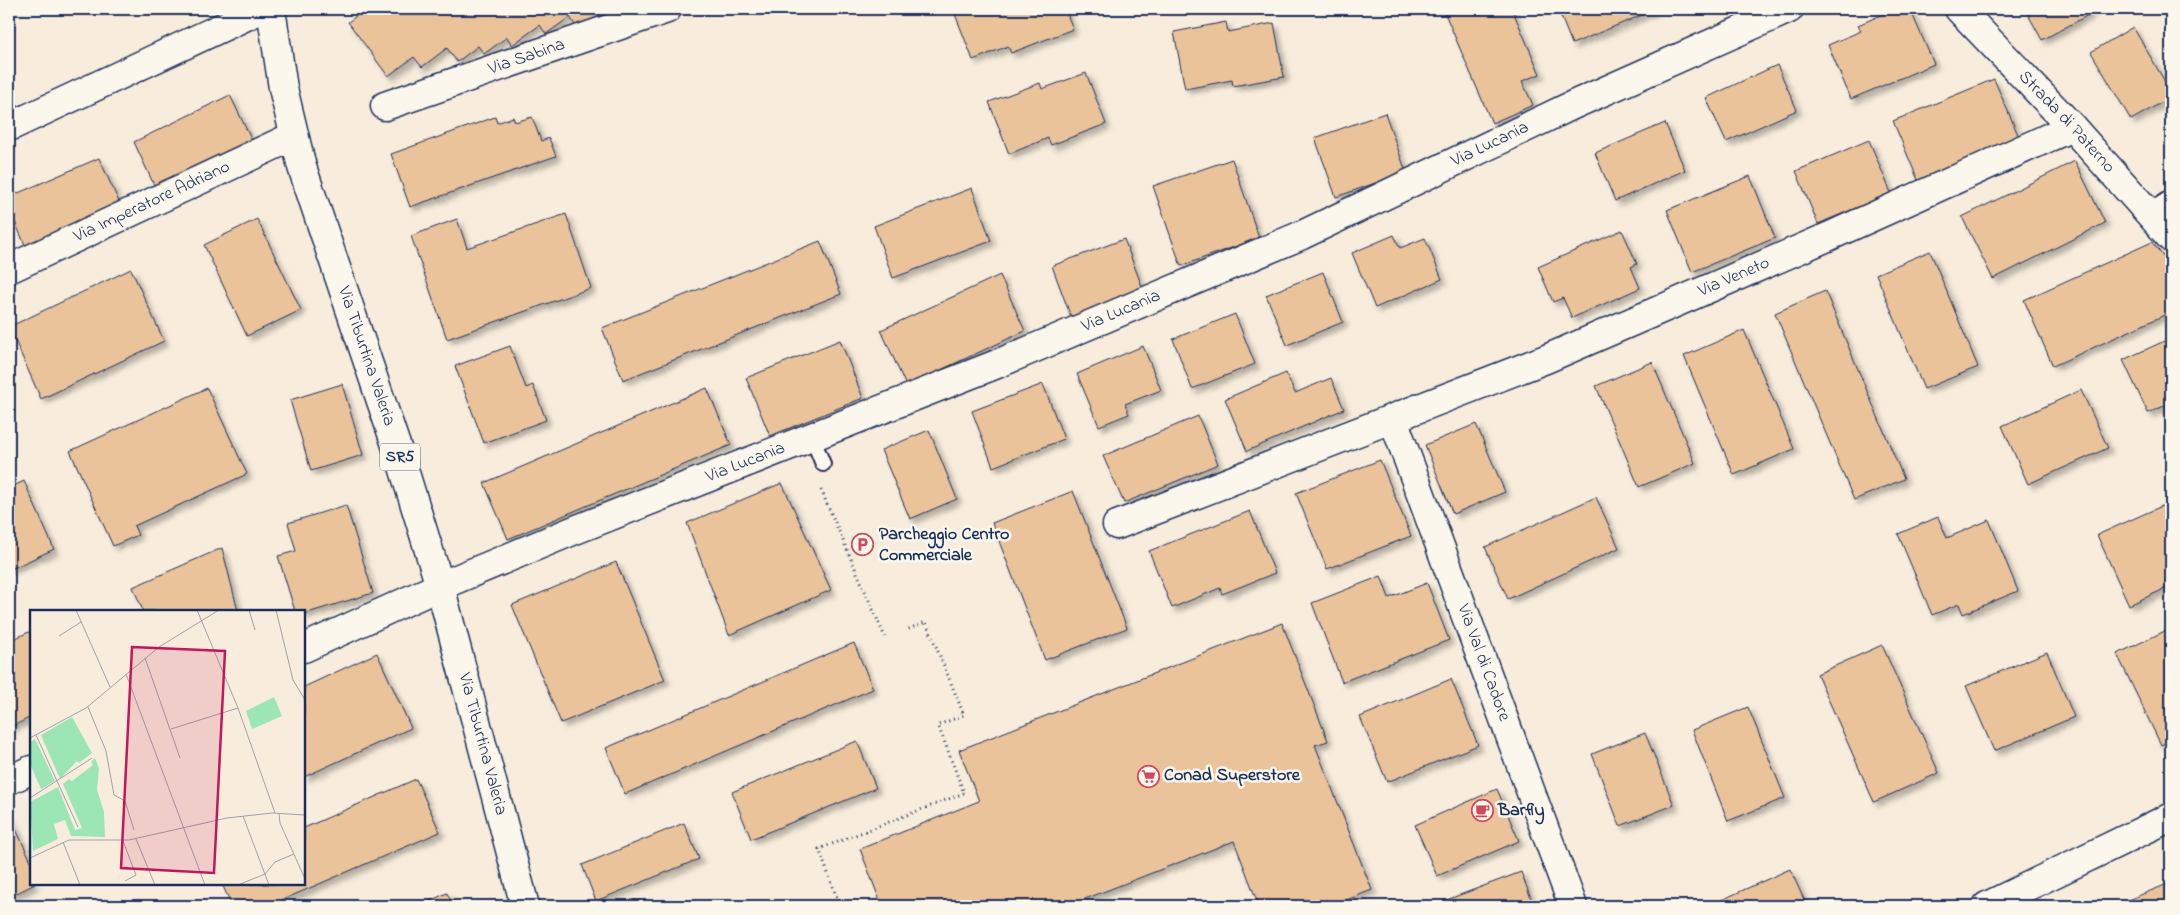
<svg xmlns="http://www.w3.org/2000/svg" width="2180" height="915" font-family="'Indie Flower',sans-serif">
<style>
.building{fill:#eac39a;stroke:#1b2f5e;filter:url(#shadow)}
.lines{fill:none;stroke-linecap:round;stroke-linejoin:round}
.lane-casing{stroke:#1b2f5e;stroke-width:18}
.street-casing{stroke:#1b2f5e;stroke-width:31}
.primary-casing{stroke:#1b2f5e;stroke-width:31}
.path{stroke:#1b2f5e;stroke-width:3;stroke-dasharray:1 4;stroke-linecap:butt}
.lane{stroke:#fbf7ec;stroke-width:14}
.street{stroke:#fbf7ec;stroke-width:28}
.primary{stroke:#fbf7ec;stroke-width:28}
.labels{text-anchor:middle;dominant-baseline:central;stroke-width:5;stroke-linejoin:round;paint-order:stroke}
.shield{fill:#fbf7ec;stroke:#5e6b89;stroke-width:1}
.shield-label{font-size:16px;font-weight:bold;fill:#1b2f5e}
.street-label{font-size:18px;fill:#1b2f5e;stroke:#fbf7ec}
.poi-label{font-size:18px;font-weight:bold;fill:#1b2f5e;stroke:#fbf7ec;text-anchor:start}
.inset-road{fill:none;stroke:#a0a1aa;stroke-width:1}
.view{fill:#c2185b;fill-opacity:0.15;stroke:#c2185b;stroke-width:2.5}
.inset-edge{fill:none;stroke:#1b2f5e;stroke-width:2.5}
</style>
<defs>
<filter id="shadow"><feDropShadow dx="4.5" dy="4.5" stdDeviation="2.5" flood-color="#0004"/></filter>
</defs>
<rect width="100%" height="100%" fill="#f8eddc"/>
<filter id="ink" filterUnits="userSpaceOnUse"><feTurbulence type="fractalNoise" baseFrequency=".02" numOctaves="2"/><feDisplacementMap in="SourceGraphic" scale="10" xChannelSelector="R" yChannelSelector="G"/><feConvolveMatrix kernelMatrix="1 2 1 2 8 2 1 2 1" color-interpolation-filters="sRGB"/></filter>
<g filter="url(#ink)">
<g class="building">
<polygon points="366,9 608,9 578,30 570,17 546,34 540,25 512,45 507,37 484,54 478,46 457,62 447,48 422,67 414,57 388,76 348,22"/>
<polygon points="953,9 1065,9 1073,29 1011,53 1008,46 973,60"/>
<polygon points="1443,9 1512,9 1540,74 1522,81 1533,105 1492,123"/>
<polygon points="1558,9 1653,9 1654,10 1572,44"/>
<polygon points="1895,9 1910,9 1934,64 1851,99 1828,45 1861,31 1858,25"/>
<polygon points="2025,9 2087,9 2090,14 2042,40"/>
<polygon points="1226,22 1228,32 1274,23 1284,77 1233,86 1232,80 1185,89 1174,32"/>
<polygon points="2133,27 2171,92 2171,97 2131,120 2091,52"/>
<polygon points="1777,65 1797,110 1726,142 1706,98"/>
<polygon points="1086,73 1106,124 1051,145 1048,138 1009,154 989,102 1040,83 1042,89"/>
<polygon points="1994,79 2019,137 1918,180 1893,121"/>
<polygon points="230,95 252,141 155,187 134,142"/>
<polygon points="1385,113 1406,172 1336,197 1315,138"/>
<polygon points="495,117 497,123 513,117 515,122 532,117 541,141 549,138 556,156 410,207 391,154"/>
<polygon points="1665,123 1685,170 1615,201 1595,153"/>
<polygon points="1869,140 1891,193 1818,224 1796,171"/>
<polygon points="99,158 120,204 25,245 9,208 9,197"/>
<polygon points="1232,159 1259,238 1181,266 1153,186"/>
<polygon points="2075,161 2105,223 1993,279 1962,217"/>
<polygon points="1750,176 1775,238 1692,272 1667,210"/>
<polygon points="972,188 991,241 893,278 874,226"/>
<polygon points="566,214 591,288 447,339 411,236 457,219 467,248"/>
<polygon points="257,219 301,310 247,336 204,245"/>
<polygon points="1622,230 1637,264 1631,267 1640,288 1572,318 1563,298 1553,302 1538,267"/>
<polygon points="1394,235 1400,248 1425,238 1442,279 1375,308 1352,253"/>
<polygon points="1124,239 1143,289 1071,317 1052,266"/>
<polygon points="820,241 841,294 623,380 602,328"/>
<polygon points="2152,242 2171,267 2171,312 2053,366 2024,300"/>
<polygon points="1930,251 1978,367 1924,389 1876,274"/>
<polygon points="131,269 164,341 41,399 9,327"/>
<polygon points="1323,272 1343,322 1287,345 1266,295"/>
<polygon points="1000,275 1025,331 906,386 881,330"/>
<polygon points="1825,291 1904,479 1854,500 1775,313"/>
<polygon points="1235,314 1255,364 1192,389 1173,339"/>
<polygon points="1744,330 1794,449 1734,475 1684,356"/>
<polygon points="2171,338 2171,403 2148,413 2123,360"/>
<polygon points="840,340 863,398 770,436 746,378"/>
<polygon points="510,346 526,388 533,385 546,420 484,443 455,366"/>
<polygon points="1143,346 1161,390 1125,404 1129,414 1099,426 1077,374"/>
<polygon points="1652,362 1695,463 1639,487 1596,386"/>
<polygon points="1286,373 1295,393 1331,378 1344,409 1247,451 1225,399"/>
<polygon points="342,384 363,455 311,471 290,400"/>
<polygon points="1043,384 1064,439 993,467 972,411"/>
<polygon points="207,388 247,474 134,526 138,535 113,546 70,451"/>
<polygon points="707,388 731,445 508,539 484,483"/>
<polygon points="2081,390 2108,448 2028,484 2002,426"/>
<polygon points="1198,416 1218,464 1124,503 1103,456"/>
<polygon points="1476,424 1505,492 1453,514 1425,445"/>
<polygon points="929,430 957,499 910,519 881,450"/>
<polygon points="1380,460 1411,536 1327,569 1296,493"/>
<polygon points="24,481 54,549 9,570 9,488"/>
<polygon points="782,483 831,590 729,635 687,523"/>
<polygon points="1073,491 1127,628 1045,660 992,523"/>
<polygon points="1596,497 1619,548 1508,599 1485,547"/>
<polygon points="2171,502 2171,586 2129,605 2097,535"/>
<polygon points="346,505 373,593 304,614 304,611 295,611 278,556 296,551 288,523"/>
<polygon points="1250,511 1275,573 1222,594 1220,588 1172,608 1149,551"/>
<polygon points="1938,517 1947,538 1989,520 2018,591 1963,614 1959,604 1932,615 1898,534"/>
<polygon points="222,548 238,611 143,611 133,587"/>
<polygon points="616,562 665,680 561,723 512,605"/>
<polygon points="1381,576 1389,598 1427,583 1449,640 1342,682 1312,603"/>
<polygon points="1282,623 1328,741 1315,745 1372,890 1331,906 1259,906 1234,841 1067,906 882,906 860,849 979,801 959,750"/>
<polygon points="2171,628 2171,740 2161,745 2117,654"/>
<polygon points="31,631 31,717 9,728 9,641"/>
<polygon points="854,643 873,689 625,794 606,748"/>
<polygon points="1882,645 1939,773 1874,802 1817,674"/>
<polygon points="2047,652 2074,717 1994,751 1966,686"/>
<polygon points="377,653 411,728 304,777 304,687"/>
<polygon points="1451,679 1478,745 1387,782 1360,717"/>
<polygon points="1748,707 1785,798 1728,821 1692,730"/>
<polygon points="1645,733 1674,805 1620,826 1592,754"/>
<polygon points="857,741 876,788 751,839 732,792"/>
<polygon points="416,779 440,832 268,906 232,906 222,884 304,884 304,828"/>
<polygon points="1497,789 1519,841 1437,876 1415,825"/>
<polygon points="10,817 31,861 31,884 35,884 9,897"/>
<polygon points="684,823 699,859 596,901 582,865"/>
<polygon points="1790,869 1807,906 1722,906 1719,901"/>
<polygon points="1521,872 1534,906 1434,906 1433,905"/>
<polygon points="2170,883 2171,906 2113,906"/>
<polygon points="447,893 453,906 419,906"/>
</g>
<g class="lines">
<defs>
<g id="lane">
<polyline points="2148,212 2171,197"/>
<polyline points="812,437 823,464"/>
</g>
<g id="street">
<path id="s1" d="M1959,9L2072,127L2171,238"/>
<path id="s2" d="M385,106L667,9"/>
<polyline points="9,127 261,9"/>
<path id="s3" d="M9,269L294,136"/>
<path id="s4" d="M1393,419L1573,906"/>
<path id="s5" d="M1117,525L1546,359L1830,236L2072,127"/>
<path id="s6" d="M304,648L440,586L570,532L997,364L1302,235L1573,105L1789,9"/>
<polyline points="9,780 31,770"/>
<polyline points="1987,906 2171,817"/>
</g>
<g id="primary">
<path id="s7" d="M271,9L283,88L302,167L401,460L440,586L525,906"/>
</g>
</defs>
<use href="#lane" class="lane-casing"/>
<use href="#street" class="street-casing"/>
<use href="#primary" class="primary-casing"/>
<g class="path">
<polyline points="821,490 885,637"/>
<polyline points="840,906 819,849 964,793 938,725 964,715 926,622 906,630"/>
</g>
<use href="#lane" class="lane"/>
<use href="#street" class="street"/>
<use href="#primary" class="primary"/>
</g>
</g>
<defs>
<symbol id="parking-ring" viewBox="-11 -11 22 22"><circle r="9.5" fill="#fbf7ec" stroke="#d1495b" stroke-width="1.5"/><path d="M-3.5-5.5H1a3.5 3.5 0 0 1 0 7H-1V5.5H-3.5ZM-1-3.4V-.6H.8a1.4 1.4 0 0 0 0-2.8Z" fill="#d1495b"/></symbol>
<symbol id="supermarket-ring" viewBox="-11 -11 22 22"><circle r="9.5" fill="#fbf7ec" stroke="#d1495b" stroke-width="1.5"/><path d="M-6-5.5h2.5l.6 2H6L4.5 2H-2.5L-4.4-4H-6ZM-1.5 3.2a1.3 1.3 0 1 0 .1 0ZM3 3.2a1.3 1.3 0 1 0 .1 0Z" fill="#d1495b"/></symbol>
<symbol id="cafe-ring" viewBox="-11 -11 22 22"><circle r="9.5" fill="#fbf7ec" stroke="#d1495b" stroke-width="1.5"/><path d="M-5.5-4.5H6V0H3Q3 3.5 0 3.5H-2.5Q-5.5 3.5-5.5 0ZM3-3.2v2h1.7v-2ZM-6 4.5H4V6H-6Z" fill="#d1495b"/></symbol>
</defs>
<g fill-rule="evenodd">
<use href="#parking-ring" x="850" y="532" width="25" height="25"/>
<use href="#supermarket-ring" x="1136" y="764" width="25" height="25"/>
<use href="#cafe-ring" x="1470" y="798" width="25" height="25"/>
</g>
<g class="labels">
<rect class="shield" x="380" y="443.5" width="40" height="27" rx="4"/>
<g class="shield-label">
<text x="400" y="457">SR5</text>
</g>
<g class="street-label">
<text stroke="none"><textPath href="#s2" startOffset="150">Via Sabina</textPath></text>
<text stroke="none"><textPath href="#s1" startOffset="156">Strada di Paterno</textPath></text>
<text stroke="none"><textPath href="#s6" startOffset="1289">Via Lucania</textPath></text>
<text stroke="none"><textPath href="#s3" startOffset="158">Via Imperatore Adriano</textPath></text>
<text stroke="none"><textPath href="#s5" startOffset="665">Via Veneto</textPath></text>
<text stroke="none"><textPath href="#s6" startOffset="884">Via Lucania</textPath></text>
<text stroke="none"><textPath href="#s7" startOffset="361">Via Tiburtina Valeria</textPath></text>
<text stroke="none"><textPath href="#s6" startOffset="479">Via Lucania</textPath></text>
<text stroke="none"><textPath href="#s4" startOffset="260">Via Val di Cadore</textPath></text>
<text stroke="none"><textPath href="#s7" startOffset="766">Via Tiburtina Valeria</textPath></text>
</g>
<g class="poi-label">
<text x="879" y="535">Parcheggio Centro<tspan x="879" dy="21">Commerciale</tspan></text>
<text x="1164" y="776">Conad Superstore</text>
<text x="1498" y="811">Barfly</text>
</g>
</g>
<g transform="translate(30 610)">
<rect width="275" height="275" fill="#f8eddc"/>
<path d="M244,87L252,106L222,119L216,101ZM42,107L62,143L49,153L47,151L30,169L11,125ZM5,129L25,171L11,179L0,154V132ZM65,148L69,158L67,180L74,202L75,227L41,226L35,210L24,214L28,229L3,241L0,192L28,177L45,220L52,218L33,174L39,169L42,171L63,155L61,152Z" fill="#9ce6b5"/>
<path class="inset-road" d="M46,0L80,77M167,0L208,98L245,203M219,0L225,20M246,0L263,70L275,90M29,26L51,12M115,48L150,148M96,64L175,275M58,97L76,141L84,185L95,191L104,220M141,119L208,98M6,125L48,217M0,128L56,98L129,37L189,0M0,188L62,148M249,203L250,213L275,269M213,206L239,275M106,229L125,275M93,231L106,265L95,271M33,232L50,275M0,248L39,230H99L197,208L242,203L275,205M208,275L235,264L245,252L264,244"/>
<path class="view" d="M102,37L195,41L184,263L91,258Z"/>
<rect width="275" height="275" class="inset-edge"/>
</g>
<rect width="2180" height="915" fill="none" stroke="#fbf7ec" stroke-width="30"/>
<rect x="15" y="15" width="2150" height="885" fill="none" stroke="#1b2f5e" stroke-width="2" filter="url(#ink)"/>
</svg>
